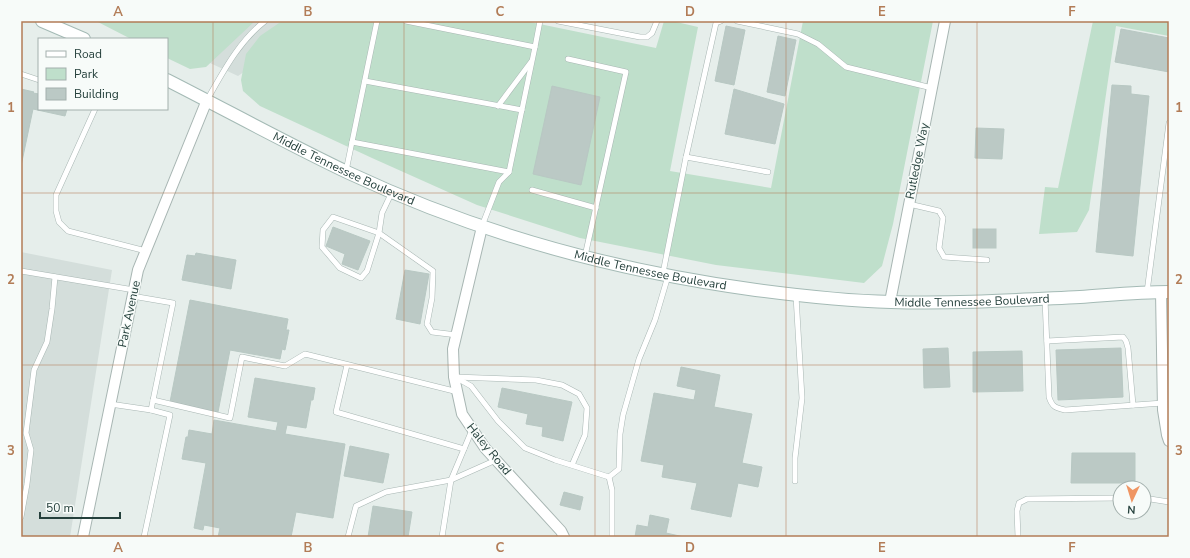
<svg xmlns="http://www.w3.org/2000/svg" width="1190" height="558" font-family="'Nunito Sans',sans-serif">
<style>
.built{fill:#d4dedb}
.green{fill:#bfdfcb}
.building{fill:#bbc9c5;stroke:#b8c8c3}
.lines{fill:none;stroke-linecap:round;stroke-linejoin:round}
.lane-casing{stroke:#a8b6b3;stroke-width:6}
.street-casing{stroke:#a8b6b3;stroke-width:12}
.secondary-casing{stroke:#a4bab5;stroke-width:14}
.lane{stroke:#fff;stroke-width:5}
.street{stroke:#fff;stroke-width:10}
.secondary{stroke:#fff;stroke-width:12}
.grid{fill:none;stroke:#b27c57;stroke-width:1;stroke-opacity:0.55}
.labels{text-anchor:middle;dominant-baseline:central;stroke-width:3;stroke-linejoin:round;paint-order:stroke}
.street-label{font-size:12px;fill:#25403c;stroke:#f7fbf9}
.neatline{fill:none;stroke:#b27c57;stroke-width:1.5}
.grid-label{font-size:13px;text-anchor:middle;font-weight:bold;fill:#b27c57}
</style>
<rect width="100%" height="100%" fill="#e6eeeb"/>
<g class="built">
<polygon points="119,21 317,21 238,76 167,43 167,39"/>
<polygon points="21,252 112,270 70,537 21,537"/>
</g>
<g class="green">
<polygon points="96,21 255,21 206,67 190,69 167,58 167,39 131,39"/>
<polygon points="282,21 525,21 656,48 664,21 672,21 698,27 670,171 771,188 803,21 933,21 893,224 882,266 864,283 716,265 580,238 477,205 372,158 260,106 243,91 241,80 246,54 260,36"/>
<polygon points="1093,21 1169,21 1169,36 1116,26 1089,210 1077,232 1039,234 1045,187 1058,188"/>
</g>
<g class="building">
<polygon points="726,26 745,30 734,85 715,81"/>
<polygon points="1121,29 1169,38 1169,72 1115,62"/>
<polygon points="778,36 796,40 785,96 767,92"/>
<polygon points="1112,85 1131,86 1131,94 1149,96 1133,256 1096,252"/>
<polygon points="552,86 600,97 581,185 533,174"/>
<polygon points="21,89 34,92 33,93 39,94 39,109 67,109 65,116 33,109 21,166"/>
<polygon points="734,89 784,104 775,144 725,134"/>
<polygon points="976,128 1004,129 1002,159 975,158"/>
<polygon points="333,227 370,241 358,270 342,264 345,254 326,246"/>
<rect x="973" y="229" width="23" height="19"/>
<polygon points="196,253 236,260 231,289 182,280 187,255 195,256"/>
<polygon points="405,270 429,274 420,324 396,319"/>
<polygon points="190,300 288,319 286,330 289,330 285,350 282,349 280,359 230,350 218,412 170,402"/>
<polygon points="948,348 950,387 924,388 923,349"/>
<polygon points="1121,348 1123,397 1058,400 1056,350"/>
<polygon points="1022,351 1023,391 973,392 973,352"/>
<polygon points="681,367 720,375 714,407 752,414 742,463 762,467 758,487 738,483 731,517 691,509 697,483 662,477 664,465 641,461 654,393 694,400 696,390 677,386"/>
<polygon points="255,378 315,388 313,400 311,400 306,428 287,425 285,434 345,444 333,518 296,512 291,537 218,537 220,528 204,525 203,530 194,528 206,463 182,459 186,437 188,437 189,430 212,434 214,420 276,431 278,422 248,417"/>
<polygon points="502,388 572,402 563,441 542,436 543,427 526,424 528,414 498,407"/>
<polygon points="350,446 389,454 383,483 344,476"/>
<polygon points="1072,453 1135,453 1135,483 1071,483"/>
<polygon points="564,492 583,497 580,510 560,505"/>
<polygon points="373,506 412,512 408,537 368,537"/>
<polygon points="650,515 669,519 666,533 684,537 635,537 637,525 648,527"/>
</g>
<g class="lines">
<defs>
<g id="lane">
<polyline points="406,21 535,47 540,21"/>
<polyline points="558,21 640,37 647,37 652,33 657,21"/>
<polyline points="737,21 798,34 818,44 846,67 932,88"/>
<polyline points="568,59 626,72 585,256"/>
<polyline points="21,74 39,80"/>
<polyline points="365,81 522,110"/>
<path d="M207,100C223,72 239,41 265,21"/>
<polyline points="498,106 531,62"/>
<polyline points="95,109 56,195 56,211 59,222 68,231 146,251"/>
<polyline points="352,142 509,172"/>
<polyline points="686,157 768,172"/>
<polyline points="346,171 377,21"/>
<polyline points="532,190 596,208"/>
<polyline points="392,192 382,213 379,233 433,271 432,298 427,324 432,332 457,335"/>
<polyline points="909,204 939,211 943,218 939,248 944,257 987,260"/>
<polygon points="333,217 379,233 367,271 361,278 340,268 322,247 323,230"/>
<polyline points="482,226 499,182 509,172 535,47"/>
<polyline points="21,271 134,290"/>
<polyline points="663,273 686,157 716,23 721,21"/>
<polyline points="1147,292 1169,123"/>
<path d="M1045,299L1049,397C1052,407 1056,408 1065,410L1163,403"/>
<polyline points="1047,341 1123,337 1126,341 1128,348 1133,405"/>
<polyline points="347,365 336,412 464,449"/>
<polyline points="455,377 471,386 498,421 525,448 555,460 609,477 612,490 612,537"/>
<polyline points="455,377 536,380 562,385 579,394 587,408 585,435 572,465"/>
<polyline points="153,400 230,418 242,357 285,366 305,354 458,392"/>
<polyline points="110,404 151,410 173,303 132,296"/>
<polyline points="609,477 619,469 620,434 623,415 639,359 655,320 668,276"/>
<polyline points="795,481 795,458 802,398 796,296"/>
<polyline points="1144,498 1169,502"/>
<polyline points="21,517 27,484 31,450 26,433 34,370 47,342 52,309 55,277"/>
<polyline points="144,537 170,415 151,410"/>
<polyline points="348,537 356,506 386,492 451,480 496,460"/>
<polyline points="442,537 451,480 472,430"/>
<polyline points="1018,537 1017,511 1019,503 1027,499 1120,498"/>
</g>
<g id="street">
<polyline points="482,227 453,349 454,377 462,414 485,448 561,531 564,537"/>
<polyline points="1161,292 1163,410 1167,435 1169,441"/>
<polyline points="890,302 945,21"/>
<polyline points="83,537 138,270 207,100"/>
</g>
<g id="secondary">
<polyline points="42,21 84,39"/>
<path id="s1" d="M167,80C228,111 288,144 349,173C477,233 616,271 756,290C801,296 846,301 891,302C954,304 1017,300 1080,297C1110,295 1139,292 1169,292"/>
</g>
</defs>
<use href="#lane" class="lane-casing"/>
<use href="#street" class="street-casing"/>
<use href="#secondary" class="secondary-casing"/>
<use href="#lane" class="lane"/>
<use href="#street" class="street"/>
<use href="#secondary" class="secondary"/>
</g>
<path class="grid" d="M213,21V537M404,21V537M595,21V537M786,21V537M977,21V537M21,193H1169M21,365H1169"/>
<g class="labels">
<g class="street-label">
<text transform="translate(917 161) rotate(-79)">Rutledge Way</text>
<text stroke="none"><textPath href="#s1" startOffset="198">Middle Tennessee Boulevard</textPath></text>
<text stroke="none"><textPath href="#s1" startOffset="522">Middle Tennessee Boulevard</textPath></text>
<text stroke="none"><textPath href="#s1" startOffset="846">Middle Tennessee Boulevard</textPath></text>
<text transform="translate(129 314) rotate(-78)">Park Avenue</text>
<text transform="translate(489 449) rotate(51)">Haley Road</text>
</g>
</g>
<rect width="1190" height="558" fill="none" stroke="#f7fbf9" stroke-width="44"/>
<rect x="38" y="38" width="130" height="72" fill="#f7fbf9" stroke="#a3b0ad"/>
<rect x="46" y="51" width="20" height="6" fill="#ffffff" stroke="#a3b0ad"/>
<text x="74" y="58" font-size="12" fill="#25403c">Road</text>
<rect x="46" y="68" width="20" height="12" fill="#bfdfcb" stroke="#a3b0ad"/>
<text x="74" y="78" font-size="12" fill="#25403c">Park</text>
<rect x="46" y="88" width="20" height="12" fill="#bbc9c5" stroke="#a3b0ad"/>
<text x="74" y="98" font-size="12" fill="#25403c">Building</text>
<g transform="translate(1132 500) rotate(184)"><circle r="19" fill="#f7fbf9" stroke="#a3b0ad"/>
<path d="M0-3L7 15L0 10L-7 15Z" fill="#ef9563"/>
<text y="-6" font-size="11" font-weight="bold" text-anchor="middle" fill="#25403c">N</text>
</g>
<path d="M40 512v6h80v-6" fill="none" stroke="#25403c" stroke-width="2"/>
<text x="46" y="512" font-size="12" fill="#25403c" stroke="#f7fbf9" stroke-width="3" paint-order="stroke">50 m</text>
<rect x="22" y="22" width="1146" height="514" class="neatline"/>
<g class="grid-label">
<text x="118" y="16">A</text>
<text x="308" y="16">B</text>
<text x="500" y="16">C</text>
<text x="690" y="16">D</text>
<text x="882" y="16">E</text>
<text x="1072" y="16">F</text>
<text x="11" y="112">1</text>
<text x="1179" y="112">1</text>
<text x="11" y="284">2</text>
<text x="1179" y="284">2</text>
<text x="11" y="455">3</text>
<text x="1179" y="455">3</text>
<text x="118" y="552">A</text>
<text x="308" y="552">B</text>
<text x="500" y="552">C</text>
<text x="690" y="552">D</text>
<text x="882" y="552">E</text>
<text x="1072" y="552">F</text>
</g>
</svg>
